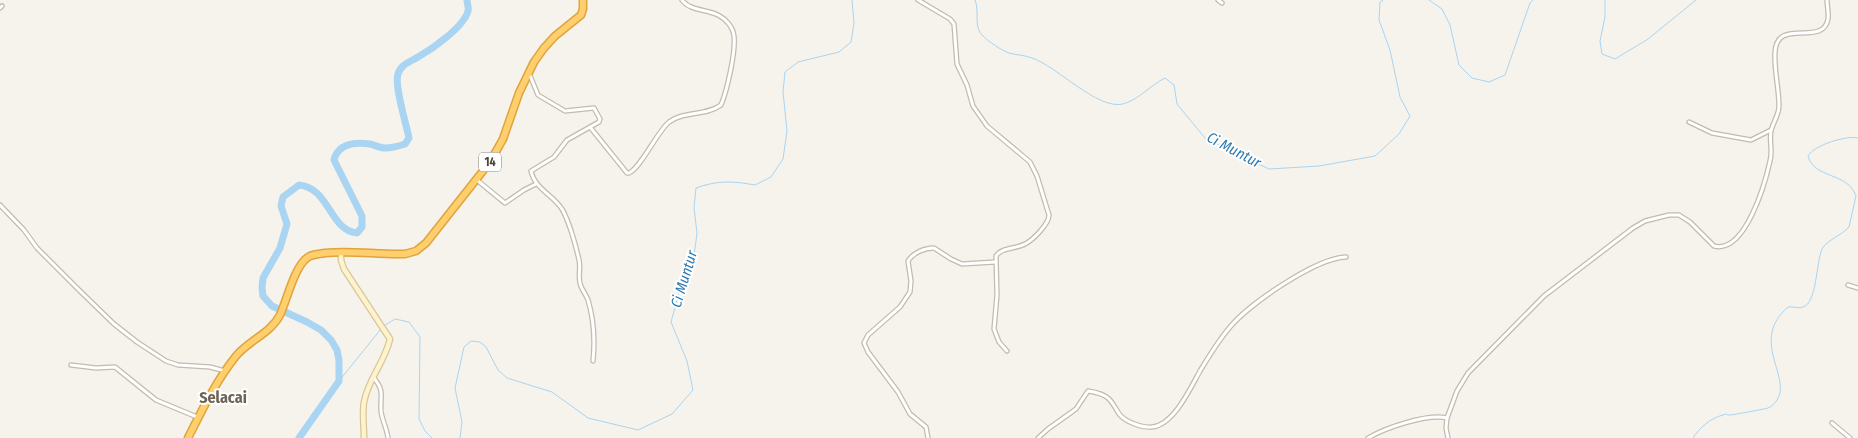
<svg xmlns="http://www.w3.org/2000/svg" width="1858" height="438" font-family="'Fira Sans Condensed',sans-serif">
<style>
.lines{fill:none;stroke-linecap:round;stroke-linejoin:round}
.stream{stroke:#a9d4f2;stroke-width:1}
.river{stroke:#a9d4f2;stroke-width:7}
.street-casing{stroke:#c2bbae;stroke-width:5.5}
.secondary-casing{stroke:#d6c79b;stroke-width:7}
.highway-casing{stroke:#e0a43c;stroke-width:9}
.street{stroke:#fff;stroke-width:3}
.secondary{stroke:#fff3cd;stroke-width:4.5}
.highway{stroke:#ffcf6e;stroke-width:6}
.labels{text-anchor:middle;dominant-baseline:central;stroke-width:4;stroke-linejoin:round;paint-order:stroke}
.shield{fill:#fff;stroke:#817c74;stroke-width:1}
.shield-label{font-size:12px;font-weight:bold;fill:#4b4439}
.water-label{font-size:15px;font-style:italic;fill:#2e7ab2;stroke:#fff}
.quarter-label{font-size:16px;font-weight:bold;fill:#6e6250;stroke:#fff}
</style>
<rect width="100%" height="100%" fill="#f6f3ec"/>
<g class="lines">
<g class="stream">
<path d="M975,0C980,11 973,28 983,36C989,42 1001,50 1009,53C1016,55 1024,55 1032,58C1057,66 1097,110 1123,104C1138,100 1151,85 1165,78L1174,85L1177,104L1205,138L1269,169L1319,166L1375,156L1399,134L1410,116L1400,97L1390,50L1379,20L1380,2L1383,0"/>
<polyline points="1429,0 1442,9 1450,25 1459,65 1472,78 1489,82 1505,75 1530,3 1533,0"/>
<polyline points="1605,0 1605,17 1600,41 1602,54 1615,59 1648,39 1696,0"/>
<polyline points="384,326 395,319 409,322 420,337 419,419 425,431 432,438"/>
<polyline points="339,381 381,329"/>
<path d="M460,438L462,422L455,388L464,347L471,341L480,342L486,347L498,370L507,378L552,392L588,418L638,430L672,414L693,390L687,361L671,322L680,289L694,256L697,233L694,208L696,188C718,180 733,181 755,185L771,177L783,159L787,131L783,92L785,72L798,62L839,52L851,42L854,23L852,0"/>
<path d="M1693,438C1699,428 1711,418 1723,415C1729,413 1724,415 1730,415C1732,415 1765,409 1768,408C1771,407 1775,403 1777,400C1792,376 1749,341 1788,307C1793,306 1799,309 1803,307C1817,303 1816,263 1822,249C1828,239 1841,236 1849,227L1856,196C1848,172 1814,179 1808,156C1814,145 1847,135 1858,138"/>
</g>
<path class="river" d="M299,438L339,381V360L337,350L331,340L321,330L307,322L272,306L263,296L262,288L263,278L280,248L287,224L281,206L283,197L299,185C330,188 329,230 357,233L362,227V216L334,160C338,144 354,142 370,144C375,145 380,148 385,148C392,148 399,146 405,144L409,138C406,123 394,85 398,74C401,64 410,62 418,57C432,49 464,27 468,11C469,8 467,3 467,0"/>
<defs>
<g id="street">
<path d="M918,0L950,19L954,24L957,64L967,85L973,106L987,126L1030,162L1037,176L1049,215C1049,224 1033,240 1025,244C1016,249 1002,247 996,256L997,295L994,329L999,342L1007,351"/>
<polyline points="1218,0 1222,3"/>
<polyline points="0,8 2,6"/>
<path d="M529,73L538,95L565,111L594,108L600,119L599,122L567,140L554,157L531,171C535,189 552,194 562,209C569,221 576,246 579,260C581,267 578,275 580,283C581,289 586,294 588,300C594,320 595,341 593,361"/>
<polyline points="1689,122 1712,133 1751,140 1771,130"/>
<path d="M590,127L627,173H629C640,169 657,132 669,122C683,111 706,116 721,105C727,91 736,51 734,36C733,27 726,19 718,15C706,9 690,11 682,0"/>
<polyline points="477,180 505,203 524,190 536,184"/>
<polyline points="0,205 24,230 37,248 80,291 114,324 137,342 166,361 178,365 210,367 225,371"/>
<polyline points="1848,285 1858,288"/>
<polyline points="71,365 96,368 115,367 156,400 197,417"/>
<path d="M374,378C385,392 380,395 381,411C382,420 387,429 388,438"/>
<polyline points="1832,423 1850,438"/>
<path d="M928,438L926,427L910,414L898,392L868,352L864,343L868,335L900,307L910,292L911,281L908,261C913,253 924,248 934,248L951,259L962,264L995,262"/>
<path d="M1038,438L1048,429L1076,409L1088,391C1095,392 1104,394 1109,399C1114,404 1116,410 1120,415C1126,422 1142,428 1152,427C1174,425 1191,387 1200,371C1209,356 1219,340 1230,327C1249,304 1316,258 1346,257"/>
<path d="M1368,438C1385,428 1428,413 1447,418"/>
<path d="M1448,438L1446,428L1447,418L1457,391L1468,373L1544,296L1633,228L1645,221L1669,215H1679L1690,222L1714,246C1745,254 1765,184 1770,161C1773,151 1769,141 1771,131C1773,122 1779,115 1779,106C1779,88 1774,71 1775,53C1776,16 1823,48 1828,19C1829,13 1827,6 1827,0"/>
</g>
<path id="secondary" d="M341,252V260L344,269L390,339C385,362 368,379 364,402C362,413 364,426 364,438"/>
<path id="highway" d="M188,438C202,410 216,381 236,356C249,340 270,334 280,315C287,300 295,263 310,256C315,254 320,254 325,253C352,250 378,255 405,254L416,251L426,243L490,162L503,139L519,93L534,62L544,48L555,36L581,15L583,9V0"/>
</defs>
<use href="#street" class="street-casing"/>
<use href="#secondary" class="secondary-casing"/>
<use href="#highway" class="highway-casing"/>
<use href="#street" class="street"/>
<use href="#secondary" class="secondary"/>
<use href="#highway" class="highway"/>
</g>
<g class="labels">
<rect class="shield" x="479" y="152.5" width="22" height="19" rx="4"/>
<g class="shield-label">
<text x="490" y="162">14</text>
</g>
<g class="water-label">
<text transform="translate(1234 150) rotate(28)">Ci Muntur</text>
<text transform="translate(684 279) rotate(-73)">Ci Muntur</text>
</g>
<g class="quarter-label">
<text x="223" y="397">Selacai</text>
</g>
</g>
</svg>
